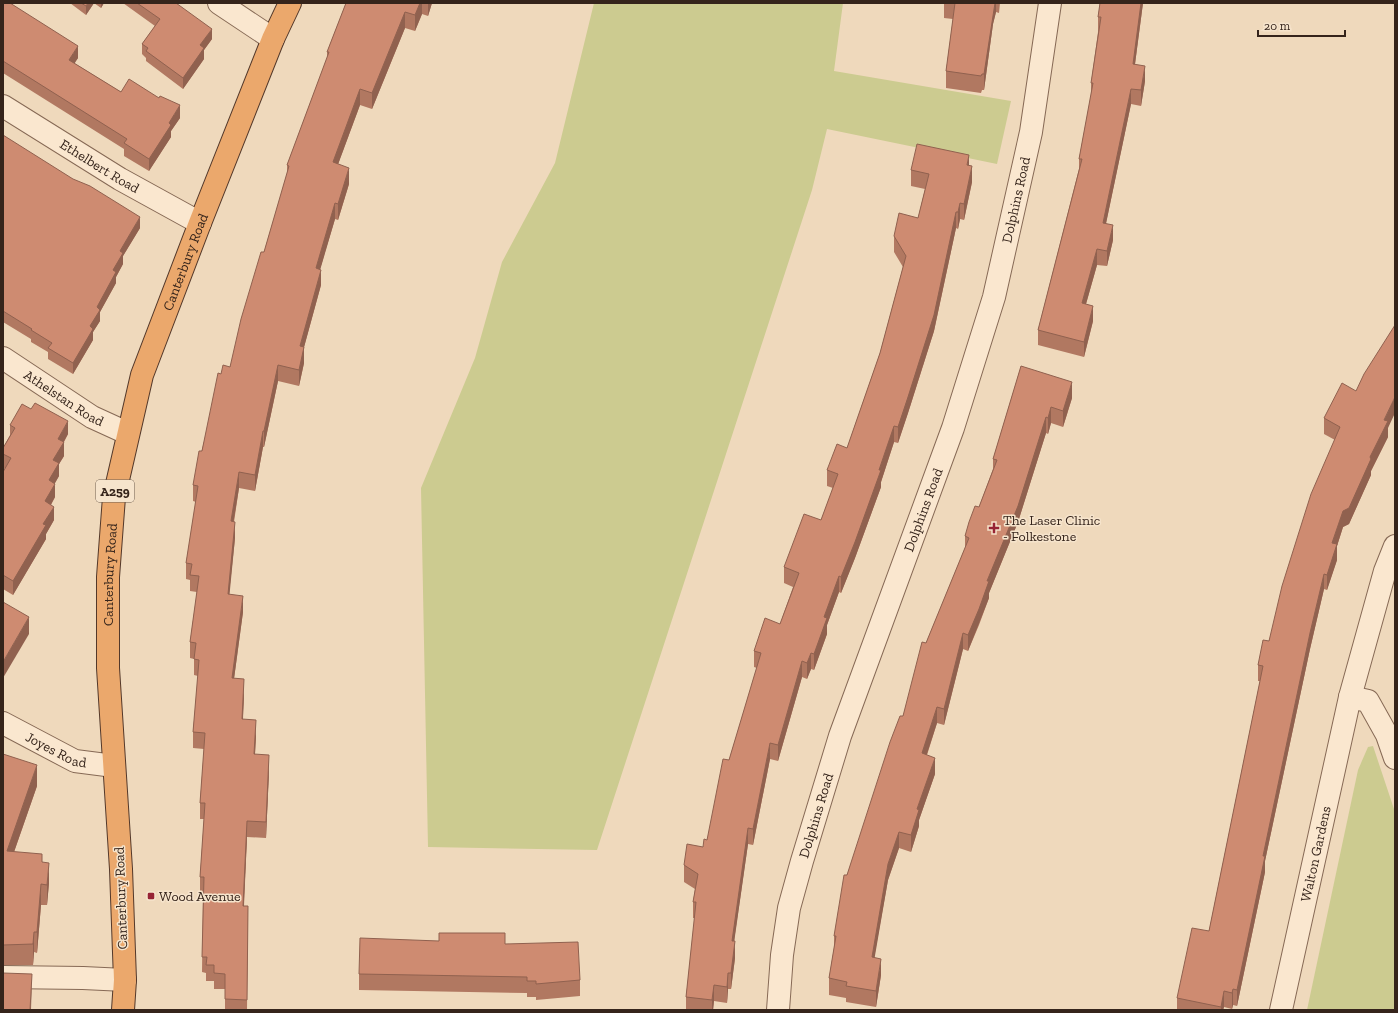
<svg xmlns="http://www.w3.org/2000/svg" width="1398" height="1013" font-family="'Zilla Slab',serif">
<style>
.green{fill:#cccb90}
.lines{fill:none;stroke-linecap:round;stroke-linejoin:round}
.minor-casing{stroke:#866955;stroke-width:24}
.tertiary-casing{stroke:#866955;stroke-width:24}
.trunk-casing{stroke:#53382a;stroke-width:24}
.minor{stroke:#fae7cf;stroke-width:22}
.tertiary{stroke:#fae7cf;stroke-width:22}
.trunk{stroke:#eba86c;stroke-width:22}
.wall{fill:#b17861}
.shaded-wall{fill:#90614f}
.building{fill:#ce8b71;stroke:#90614f}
.poi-dot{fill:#972435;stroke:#f6e4cc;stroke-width:1.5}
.labels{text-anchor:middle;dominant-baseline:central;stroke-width:3;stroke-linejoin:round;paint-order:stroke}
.shield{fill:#f6e4cc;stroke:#6f5e50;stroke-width:1}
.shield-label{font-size:13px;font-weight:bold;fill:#35241b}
.street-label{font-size:14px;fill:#35241b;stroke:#f6e4cc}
.poi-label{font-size:14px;fill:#35241b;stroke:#f6e4cc;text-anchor:start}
</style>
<rect width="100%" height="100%" fill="#efd9bc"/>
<g class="green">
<polygon points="594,3 843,3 834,71 1011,101 997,164 827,129 812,190 597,850 428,847 421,488 475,358 502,262 555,163"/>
<polygon points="1373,746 1395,812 1395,1010 1307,1010 1358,770 1368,747"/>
</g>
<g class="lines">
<defs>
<g id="minor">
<polyline points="219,3 273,39"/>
<path id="s1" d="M3,106L120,179L200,223"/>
<path id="s2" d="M3,358L92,417L127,433"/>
<polyline points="1350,697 1368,701 1387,735 1395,758"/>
<polyline points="3,977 83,978 125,980"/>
<path id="s3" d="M778,1010L782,955L789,908L802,861L840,736L953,428L994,297L1031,132L1050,3"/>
<path id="s4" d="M1281,1010L1350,697L1385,571L1395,546"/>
</g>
<g id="tertiary">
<path id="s5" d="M3,723L75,761L114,766"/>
</g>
<g id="trunk">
<path id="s6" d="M123,1010L125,980L121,869L108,668V577L114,497L142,375L200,223L273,39L290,3"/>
</g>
</defs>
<use href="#minor" class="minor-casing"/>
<use href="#tertiary" class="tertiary-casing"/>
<use href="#trunk" class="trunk-casing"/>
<use href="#minor" class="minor"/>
<use href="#tertiary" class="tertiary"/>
<use href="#trunk" class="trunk"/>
</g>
<g class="wall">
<polygon points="3,3 78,58 74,63 121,92 180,118 171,131 171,137 149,171 124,156 124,149 3,73"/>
<polygon points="70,3 104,3 101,8 94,3 86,15"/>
<polygon points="123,3 176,3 212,39 204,50 204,59 183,89 146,61 146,58 142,54 142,44 155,26"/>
<polygon points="346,3 432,3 428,16 422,14 415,31 405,28 372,109 360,105 338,164 349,184 338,220 335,219 320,269 321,285 304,347 304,363 299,386 278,381 264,447 263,447 255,491 239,488 234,522 235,538 229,594 243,612 234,678 244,695 243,719 256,736 255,754 269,771 266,838 247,837 244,906 248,906 247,1010 225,1010 225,989 214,989 214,981 206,981 206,973 202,972 203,893 200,893 200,877 204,819 200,819 200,803 204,749 193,748 193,732 198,676 194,675 194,659 190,658 190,642 197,592 190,591 190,580 186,579 186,563 196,502 193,501 193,485 221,374 230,367 287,174 287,165 327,58 327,52"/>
<polygon points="944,3 1000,3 999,13 996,12 993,24 984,90 982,90 981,93 946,88 946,71 953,19 944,18"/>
<polygon points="1100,3 1143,3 1135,64 1145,81 1141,106 1131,104 1106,223 1113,240 1107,266 1097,265 1086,304 1093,321 1084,357 1038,345 1038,330 1079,169 1079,159 1091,95 1091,83 1098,32 1098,17"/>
<polygon points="3,135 140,228 123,256 123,264 116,277 116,283 100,312 100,321 93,332 93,340 73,374 48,359 48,352 31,342 31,339 3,322"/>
<polygon points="969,165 972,182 964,220 960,219 958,229 956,228 934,331 908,413 898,443 894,442 881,482 881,487 855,558 841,593 839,592 827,625 827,634 814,670 811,669 807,679 802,677 778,761 770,759 753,845 748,844 734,941 735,958 731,989 728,989 727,1003 714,1001 713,1010 686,1010 686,997 695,918 693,918 693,902 695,889 684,882 684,865 703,847 707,840 729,760 757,668 754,667 754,651 780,624 793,587 784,583 784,567 821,520 833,488 827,486 827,470 847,448 880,353 903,267 894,252 894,236 918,218 925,189 911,186 911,170"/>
<polygon points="1021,366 1072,398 1063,427 1051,423 1048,434 1046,433 1018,522 989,593 989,598 979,625 968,651 963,649 944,725 937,723 927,755 935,774 919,820 919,826 911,852 899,848 888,880 874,958 881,975 876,1007 846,1002 846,998 829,995 829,978 834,948 834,936 847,875 903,716 926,643 965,548 965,536 979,507 993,469 993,459"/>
<polygon points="1324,418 1388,428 1388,437 1371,471 1371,475 1349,524 1343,527 1337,546 1337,560 1327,590 1324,589 1310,649 1265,861 1265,872 1237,1006 1233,1005 1232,1009 1224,1007 1223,1010 1177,1010 1177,998 1209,931 1260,681 1258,681 1258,665 1269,641 1335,440 1324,434"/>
<polygon points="10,425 68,434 64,442 64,456 59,464 59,476 54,484 55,497 51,505 54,520 46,534 46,539 13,595 3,589 3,472 5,469 3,468 3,448 10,435"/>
<polygon points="3,754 37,786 14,852 42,862 49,883 47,905 41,905 37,953 34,952 33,965 3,965"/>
<polygon points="505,944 580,980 580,996 536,1000 536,997 527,997 527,993 359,990 359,974"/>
</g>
<g class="shaded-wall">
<polygon points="88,3 94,3 86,15 86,6"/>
<polygon points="101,3 104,3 101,8"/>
<polygon points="420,3 422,3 422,14 415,31 415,15"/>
<polygon points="428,3 432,3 428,16"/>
<polygon points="995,3 996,3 996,12 993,24 984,90 984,74"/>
<polygon points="1141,3 1143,3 1133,79 1133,64"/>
<polygon points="405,12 405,28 372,109 372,93"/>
<polygon points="212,29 212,39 204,50 204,59 183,89 183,78 200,45"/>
<polygon points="78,46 78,58 69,72 69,60"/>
<polygon points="1145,66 1145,81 1141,106 1141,90"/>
<polygon points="360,89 360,105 333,178 333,162"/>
<polygon points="1131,89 1131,104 1103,238 1103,223"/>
<polygon points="180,105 180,118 171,131 171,137 149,171 149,159 169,123"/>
<polygon points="969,155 969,171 967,165"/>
<polygon points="972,166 972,182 964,220 964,204"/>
<polygon points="349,168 349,184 338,220 338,204"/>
<polygon points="335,203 335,219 316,284 316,268"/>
<polygon points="960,203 960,219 958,229 958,212"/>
<polygon points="956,212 956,228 934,331 908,413 898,443 898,427"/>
<polygon points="140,217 140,228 123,256 123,264 116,277 116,283 100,312 100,321 93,332 93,340 73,374 73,363 90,326 97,307 120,251"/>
<polygon points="1113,225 1113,240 1107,266 1107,251"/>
<polygon points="1097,249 1097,265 1082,318 1082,303"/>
<polygon points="321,270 321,285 300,362 300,346"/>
<polygon points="1093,306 1093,321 1084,357 1084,342"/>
<polygon points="304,347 304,363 299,386 299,370"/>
<polygon points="278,365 278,381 264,447 264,431"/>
<polygon points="1072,382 1072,398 1063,427 1063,411"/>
<polygon points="1395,397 1395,413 1388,428 1388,437 1371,471 1371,475 1349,524 1343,527 1337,546 1337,560 1327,590 1327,575 1332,543 1343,511 1384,420"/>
<polygon points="1051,407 1051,423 1048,434 1048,418"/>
<polygon points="1046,417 1046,433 1018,522 989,593 989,598 968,651 968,635"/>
<polygon points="68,421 68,434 58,452 58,439"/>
<polygon points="894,426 894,442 881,482 881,487 855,558 841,593 841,577 879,470"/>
<polygon points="263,431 263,447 255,491 255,475"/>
<polygon points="64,442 64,456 59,464 59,476 49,494 49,480 53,460"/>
<polygon points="239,472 239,488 231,537 231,521"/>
<polygon points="55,484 55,497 45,515 45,501"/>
<polygon points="54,507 54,520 46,534 46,539 13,595 13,581 43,524"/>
<polygon points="235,522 235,538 228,610 228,594"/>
<polygon points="1324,574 1324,589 1310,649 1265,861 1265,872 1237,1006 1237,990 1263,856 1310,633"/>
<polygon points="839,576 839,592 827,625 827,634 814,670 814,654 824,617"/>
<polygon points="243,596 243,612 232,694 232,678"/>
<polygon points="29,617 29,634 3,678 3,662"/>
<polygon points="963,633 963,649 944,725 944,709"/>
<polygon points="811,653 811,669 807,679 807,663"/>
<polygon points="802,661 802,677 778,761 778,745"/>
<polygon points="244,679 244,695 242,735 242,719"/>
<polygon points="937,707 937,723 922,769 922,753"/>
<polygon points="256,720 256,736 254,770 254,754"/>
<polygon points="770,743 770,759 753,845 753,829"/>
<polygon points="269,755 269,771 266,838 266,822"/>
<polygon points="935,758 935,774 919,820 919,826 911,852 911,835 917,809"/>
<polygon points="37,765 37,786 7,872 7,851"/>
<polygon points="247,821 247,837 243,922 243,906"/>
<polygon points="748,828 748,844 732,957 732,941"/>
<polygon points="899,832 899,848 888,880 872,973 872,957 888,864"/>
<polygon points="49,863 49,883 47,905 47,885"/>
<polygon points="41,884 41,905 37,953 37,932"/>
<polygon points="34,932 34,952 33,965 33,944"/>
<polygon points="735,941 735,958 731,989 731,973"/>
<polygon points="881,959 881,975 876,1007 876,991"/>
<polygon points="728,973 728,989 727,1003 727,987"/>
<polygon points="32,974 31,1010 30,1010"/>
<polygon points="714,985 714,1001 713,1010 712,1010 712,1000"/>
<polygon points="1233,989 1233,1005 1232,1009 1232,993"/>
<polygon points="1224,991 1224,1007 1223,1010 1221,1010 1221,1007"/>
</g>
<g class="building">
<polygon points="3,3 10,3 78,46 69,60 121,92 129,79 159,98 160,96 180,105 169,123 171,125 149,159 124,143 127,139 3,61"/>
<polygon points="81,3 88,3 86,6"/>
<polygon points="137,3 176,3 212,29 200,45 204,48 183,78 146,51 148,48 142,44 160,19"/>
<polygon points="346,3 420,3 415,15 405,12 372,93 360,89 333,162 349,168 338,204 335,203 316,268 321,270 300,346 304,347 299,370 278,365 264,431 263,431 255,475 239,472 231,521 235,522 228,594 243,596 232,678 244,679 242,719 256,720 254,754 269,755 266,822 247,821 243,906 248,906 247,1000 225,999 225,974 214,973 214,965 206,965 207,957 202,957 204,877 200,877 205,803 200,803 205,733 193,732 199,660 194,659 196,643 190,642 199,576 190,575 192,564 186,563 198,486 193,485 199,451 202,451 218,373 221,374 223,365 230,367 241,319 261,252 264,252 289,166 287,165 329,52 327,52"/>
<polygon points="952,3 995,3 984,74 982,74 981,76 946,71 955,3"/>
<polygon points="1100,3 1141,3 1133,64 1145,66 1141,90 1131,89 1103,223 1113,225 1107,251 1097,249 1082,303 1093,306 1084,342 1038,330 1082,159 1079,159 1093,83 1091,83 1101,17 1098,17"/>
<polygon points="3,135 73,179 90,186 140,217 120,251 123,253 113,270 116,272 97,307 100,310 90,326 93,329 73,363 48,348 52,343 31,330 32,329 3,311"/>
<polygon points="917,144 969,155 967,165 972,166 964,204 960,203 958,212 956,212 934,315 908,397 898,427 894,426 879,470 881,470 855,542 841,577 839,576 824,617 827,618 814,654 811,653 807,663 802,661 778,745 770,743 753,829 748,828 732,941 735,941 731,973 728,973 727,987 714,985 712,1000 686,997 696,902 693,902 698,874 684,865 687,844 703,847 704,839 707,840 723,759 729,760 761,653 754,651 765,618 780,624 799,573 784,567 804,514 821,520 838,474 827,470 837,444 847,448 880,353 906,256 894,236 899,213 918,218 929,174 911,170"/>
<polygon points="1395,325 1395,397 1384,420 1388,421 1370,457 1371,459 1349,508 1343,511 1332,543 1337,544 1327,575 1324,574 1310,633 1263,856 1265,856 1237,990 1233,989 1232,993 1224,991 1221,1007 1177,998 1192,928 1209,931 1263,666 1258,665 1263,640 1269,641 1282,586 1311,494 1340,427 1324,418 1342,383 1356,391 1364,374"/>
<polygon points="1021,366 1072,382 1063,411 1051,407 1048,418 1046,417 1018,506 987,581 989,581 979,609 968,635 963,633 944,709 937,707 922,753 935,758 917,809 919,810 911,835 899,832 888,864 872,957 881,959 876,991 846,986 847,982 829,978 836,936 834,936 844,875 847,875 890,742 900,716 903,716 922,642 926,643 969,538 965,536 969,522 975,506 979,507 997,460 993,459"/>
<polygon points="35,403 68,421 58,439 64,442 53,460 59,463 49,480 55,484 45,501 54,507 43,524 46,525 13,581 3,575 3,472 11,458 3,454 3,448 15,428 10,425 22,404 31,409"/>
<polygon points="3,602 29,617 3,662"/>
<polygon points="3,754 37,765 7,851 42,854 42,862 49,863 47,885 41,884 37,932 34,932 33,944 3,945"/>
<polygon points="439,933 505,933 505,944 578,942 580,980 536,984 536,981 527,981 527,977 359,974 360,938 439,941"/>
<polygon points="3,973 32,974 30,1010 3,1010"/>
</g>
<g class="poi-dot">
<path d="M992 522h4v4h4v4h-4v4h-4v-4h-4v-4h4z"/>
<rect x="147" y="892" width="8" height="8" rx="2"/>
</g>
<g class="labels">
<rect class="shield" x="96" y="480" width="38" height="22" rx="3"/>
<g class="shield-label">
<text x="115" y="491">A259</text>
</g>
<g class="street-label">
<text stroke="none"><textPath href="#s1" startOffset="114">Ethelbert Road</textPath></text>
<text stroke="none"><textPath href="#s3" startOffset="847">Dolphins Road</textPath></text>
<text stroke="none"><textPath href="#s6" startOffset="760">Canterbury Road</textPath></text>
<text stroke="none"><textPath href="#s2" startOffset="73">Athelstan Road</textPath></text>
<text stroke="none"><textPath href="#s3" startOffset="523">Dolphins Road</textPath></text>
<text stroke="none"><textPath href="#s6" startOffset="436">Canterbury Road</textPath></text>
<text stroke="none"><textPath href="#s5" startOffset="60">Joyes Road</textPath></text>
<text stroke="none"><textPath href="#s3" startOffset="199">Dolphins Road</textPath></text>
<text stroke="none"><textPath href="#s4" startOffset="160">Walton Gardens</textPath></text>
<text transform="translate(121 898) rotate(-92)">Canterbury Road</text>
</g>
<g class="poi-label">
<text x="1003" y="520">The Laser Clinic<tspan x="1003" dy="16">- Folkestone</tspan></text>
<text x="159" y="896">Wood Avenue</text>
</g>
</g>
<rect width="1398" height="1013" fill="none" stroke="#35241b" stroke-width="8"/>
<path d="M1258 30v6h87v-6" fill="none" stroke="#35241b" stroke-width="2"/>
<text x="1264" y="30" font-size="12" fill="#35241b" stroke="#f6e4cc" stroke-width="3" paint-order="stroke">20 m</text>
</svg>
